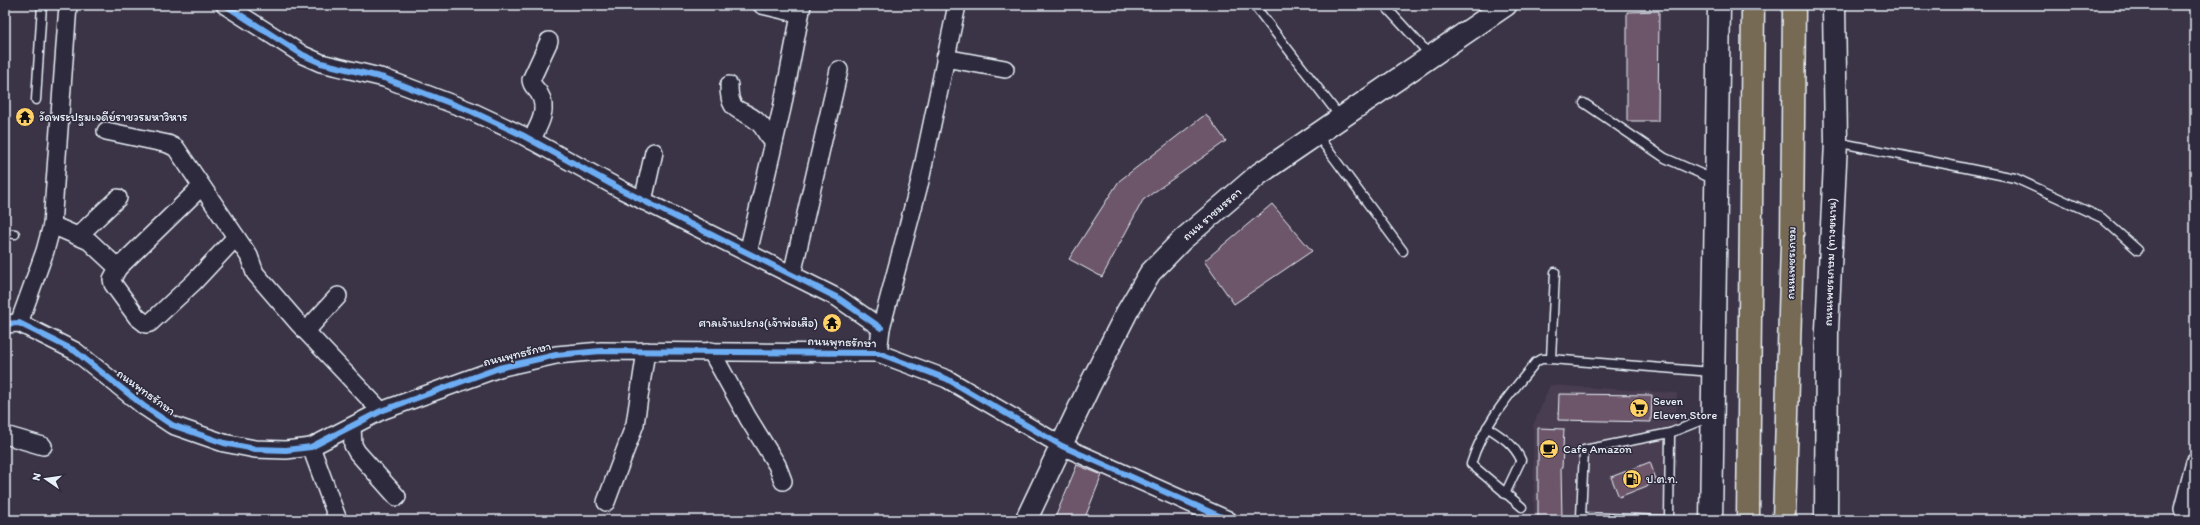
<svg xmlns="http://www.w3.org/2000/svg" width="2200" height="525" font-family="Itim,'Playpen Sans Thai',sans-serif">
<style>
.built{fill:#4a3e51}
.building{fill:#6d576b;stroke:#e8f1f8}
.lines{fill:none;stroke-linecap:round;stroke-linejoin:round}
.service-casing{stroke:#e8f1f8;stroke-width:11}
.minor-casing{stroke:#e8f1f8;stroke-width:20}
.tertiary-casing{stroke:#e8f1f8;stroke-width:24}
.secondary-casing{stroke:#e8f1f8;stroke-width:25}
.trunk-casing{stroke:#e8f1f8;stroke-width:25}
.service{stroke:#2f2a3d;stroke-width:8}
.minor{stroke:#2f2a3d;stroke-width:17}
.tertiary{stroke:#2f2a3d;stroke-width:21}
.secondary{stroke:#2f2a3d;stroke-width:22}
.trunk{stroke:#776a54;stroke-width:22}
.cycleway-casing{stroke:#2f2a3d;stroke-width:8}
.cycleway{stroke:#6dadf4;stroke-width:6}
.labels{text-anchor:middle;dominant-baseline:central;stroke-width:3;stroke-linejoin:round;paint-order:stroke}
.poi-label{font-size:12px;fill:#e8f1f8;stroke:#2f2a3d;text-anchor:start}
.street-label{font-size:12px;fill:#e8f1f8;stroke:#2f2a3d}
</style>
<rect width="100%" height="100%" fill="#3b3346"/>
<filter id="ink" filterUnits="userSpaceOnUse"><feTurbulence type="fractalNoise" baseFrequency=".025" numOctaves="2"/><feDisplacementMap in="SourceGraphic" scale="8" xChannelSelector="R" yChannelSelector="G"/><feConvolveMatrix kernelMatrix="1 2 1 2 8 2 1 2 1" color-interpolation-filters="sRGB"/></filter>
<g filter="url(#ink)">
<polygon class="built" points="1550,385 1677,393 1674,520 1534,520 1533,426"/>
<g class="building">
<polygon points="1659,11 1658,121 1627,121 1627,12"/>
<polygon points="1206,114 1226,141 1143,200 1102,277 1069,259 1119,181"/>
<polygon points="1272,204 1312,251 1234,304 1204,261"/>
<polygon points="1559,394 1652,395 1651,422 1558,420"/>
<polygon points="1538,428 1564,429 1562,468 1561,468 1562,520 1538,520"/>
<polygon points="1650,462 1657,482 1619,497 1611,477"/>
<polygon points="1077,465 1102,475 1084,520 1054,520"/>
</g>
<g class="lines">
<defs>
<g id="service">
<polyline points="1254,5 1341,118"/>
<polyline points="1384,5 1431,56"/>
<polyline points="36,100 42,5"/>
<polyline points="1584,103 1665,158 1715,180"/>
<polyline points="1317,135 1403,251"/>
<polyline points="1836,142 2015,178 2102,218 2138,250"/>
<polyline points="5,233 15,234"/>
<polyline points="1551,359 1555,272"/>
<path d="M1487,427C1501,436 1514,444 1521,460L1505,494"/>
<path d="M1522,507L1471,464C1483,424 1510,394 1536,362L1541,359H1551L1712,372"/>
<polyline points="1664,520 1581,517 1584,450 1670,433 1710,417"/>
<polyline points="1669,520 1670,433"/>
</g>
<g id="minor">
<polyline points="225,5 303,55 321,63 384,78 471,111 522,135 622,190 838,298 881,328"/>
<polyline points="762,5 800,14"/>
<polyline points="945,58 1005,69"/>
<path d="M729,85C729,117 742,106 759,123C766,129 766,137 774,141"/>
<polyline points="106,131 168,144 176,148 249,256 255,273 299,324 381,411"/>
<path d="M531,140C539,126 549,109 539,93C536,88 532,87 531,80L549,41"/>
<polyline points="643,201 654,152"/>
<polyline points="52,225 89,241 118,268 112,279 113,284 137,317 146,324 150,323 194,282 236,237"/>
<polyline points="78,236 118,198"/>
<polyline points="748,253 782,108 802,5"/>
<polyline points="118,268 201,187"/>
<polyline points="792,275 839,70"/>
<polyline points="19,323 45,251 52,225 68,5"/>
<polyline points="5,324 19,323 75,351 145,407 172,425 224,443 255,449 286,450 311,447 381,411 499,368 556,355 601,351 878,353 947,379 1062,446 1228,520"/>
<polyline points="306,331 338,296"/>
<polyline points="711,351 748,418 777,465 783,481"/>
<polyline points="878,353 881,328 920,181 957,5"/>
<polyline points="352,427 353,445 357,452 397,497"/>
<polyline points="5,435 43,446"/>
<polyline points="311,447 338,520"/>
<polyline points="606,502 635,424 646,351"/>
<polyline points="2187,520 2183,509 2195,462"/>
</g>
<polyline id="tertiary" points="1026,520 1089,387 1127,312 1150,273 1182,240 1259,174 1506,5"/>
<g id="secondary">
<polyline points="1711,520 1719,5"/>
<polyline points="1826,520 1827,330 1836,142 1834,5"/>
</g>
<g id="trunk">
<polyline points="1748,520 1753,5"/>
<polyline points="1784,520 1792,243 1794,5"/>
</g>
</defs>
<use href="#service" class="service-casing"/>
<use href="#minor" class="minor-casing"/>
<use href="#tertiary" class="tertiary-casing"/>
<use href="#secondary" class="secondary-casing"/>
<use href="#trunk" class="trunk-casing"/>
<use href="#service" class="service"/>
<use href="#minor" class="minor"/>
<use href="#tertiary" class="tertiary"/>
<use href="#secondary" class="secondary"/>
<use href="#trunk" class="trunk"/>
<defs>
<g id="cycleway">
<polyline points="225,5 303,55 321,63 384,78 471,111 522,135 622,190 838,298 881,328"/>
<polyline points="5,324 19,323 75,351 145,407 172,425 224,443 255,449 286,450 311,447 381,411 499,368 556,355 601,351 878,353 947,379 1062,446 1228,520"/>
</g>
</defs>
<use href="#cycleway" class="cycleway-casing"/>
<use href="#cycleway" class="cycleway"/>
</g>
</g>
<defs>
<symbol id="temple-disc" viewBox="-11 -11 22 22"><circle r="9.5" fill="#ffd166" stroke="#2f2a3d"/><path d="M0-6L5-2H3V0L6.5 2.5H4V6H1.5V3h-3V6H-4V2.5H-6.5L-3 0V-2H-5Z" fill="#111"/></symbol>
<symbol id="supermarket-disc" viewBox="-11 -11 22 22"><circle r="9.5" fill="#ffd166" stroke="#2f2a3d"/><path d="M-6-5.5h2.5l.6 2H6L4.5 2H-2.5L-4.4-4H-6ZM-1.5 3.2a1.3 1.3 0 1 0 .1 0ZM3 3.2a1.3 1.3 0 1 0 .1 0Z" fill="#111"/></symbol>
<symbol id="cafe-disc" viewBox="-11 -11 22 22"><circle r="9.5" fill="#ffd166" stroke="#2f2a3d"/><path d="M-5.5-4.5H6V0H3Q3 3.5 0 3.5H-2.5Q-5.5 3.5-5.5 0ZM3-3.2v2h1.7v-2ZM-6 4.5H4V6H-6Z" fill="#111"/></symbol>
<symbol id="fuel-disc" viewBox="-11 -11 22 22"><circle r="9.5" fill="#ffd166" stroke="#2f2a3d"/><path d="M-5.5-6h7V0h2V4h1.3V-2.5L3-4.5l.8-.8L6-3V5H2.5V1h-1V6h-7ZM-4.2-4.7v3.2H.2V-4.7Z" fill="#111"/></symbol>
</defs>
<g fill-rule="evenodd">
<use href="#temple-disc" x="14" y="106" width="22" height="22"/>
<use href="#temple-disc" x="821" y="312" width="22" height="22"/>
<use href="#supermarket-disc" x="1628" y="397" width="22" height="22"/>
<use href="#cafe-disc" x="1538" y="438" width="22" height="22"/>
<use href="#fuel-disc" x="1621" y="468" width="22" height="22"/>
</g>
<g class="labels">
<g class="poi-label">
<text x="39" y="117">วัดพระปฐมเจดีย์ราชวรมหาวิหาร</text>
<text x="818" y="323" text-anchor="end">ศาลเจ้าแปะกง(เจ้าพ่อเสือ)</text>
<text x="1653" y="401">Seven<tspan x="1653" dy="14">Eleven Store</tspan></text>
<text x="1563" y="449">Cafe Amazon</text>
<text x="1646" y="479">ป.ต.ท.</text>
</g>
<g class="street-label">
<text transform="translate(1212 214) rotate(-41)">ถนน ราชมรรคา</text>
<text transform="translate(1830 262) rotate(-88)">ถนนเพชรเกษม (ทางขนาน)</text>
<text transform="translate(1791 263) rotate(-89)">ถนนเพชรเกษม</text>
<text transform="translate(842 342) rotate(2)">ถนนพุทธรักษา</text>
<text transform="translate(517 354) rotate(-14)">ถนนพุทธรักษา</text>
<text transform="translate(146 392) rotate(36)">ถนนพุทธรักษา</text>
</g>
</g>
<rect width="2200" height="525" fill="none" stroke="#2f2a3d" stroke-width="20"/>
<rect x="10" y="10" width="2180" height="505" fill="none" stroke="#e8f1f8" stroke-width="1.5" filter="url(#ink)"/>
<g transform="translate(46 479) rotate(283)" stroke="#2f2a3d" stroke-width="3" paint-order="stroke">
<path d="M0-3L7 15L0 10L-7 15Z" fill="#e8f1f8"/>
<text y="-6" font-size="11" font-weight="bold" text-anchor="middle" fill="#e8f1f8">N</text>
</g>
</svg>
